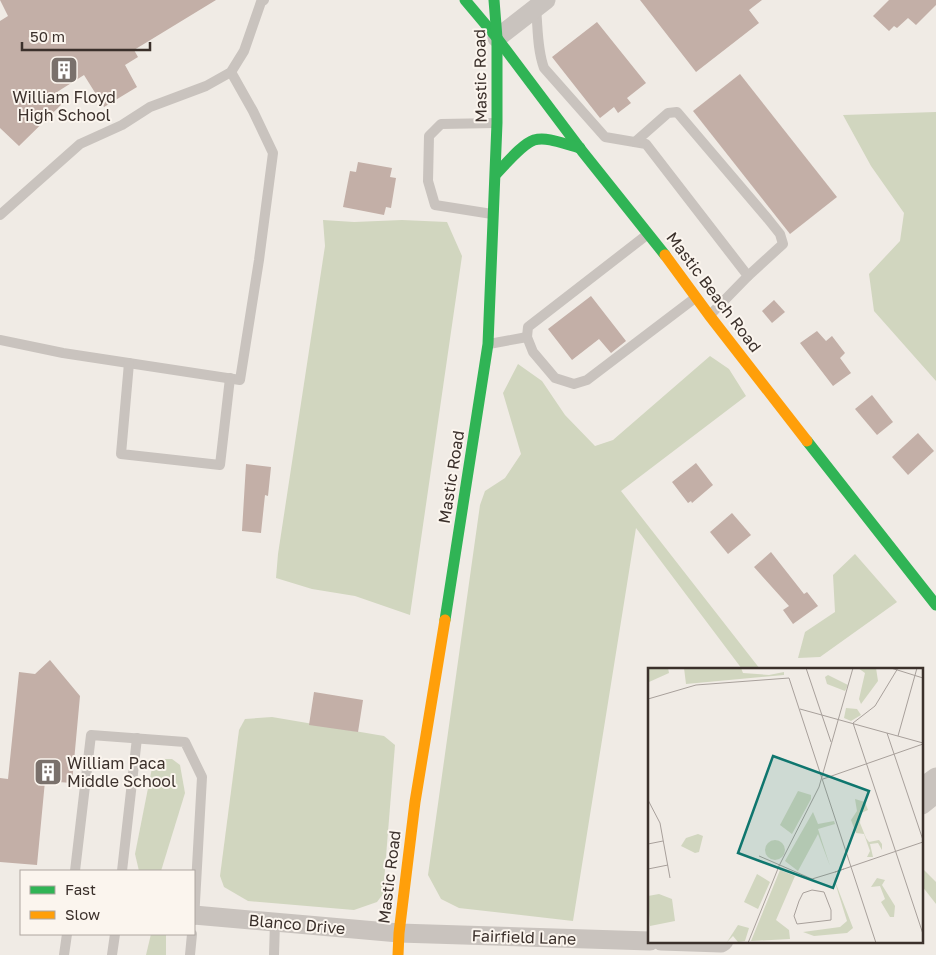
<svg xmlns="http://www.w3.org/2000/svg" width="936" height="955" font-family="'Golos Text',sans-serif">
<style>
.green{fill:#d1d6bf}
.building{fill:#c3afa7}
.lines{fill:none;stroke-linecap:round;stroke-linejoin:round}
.lane{stroke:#c9c3be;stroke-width:10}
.street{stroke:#c9c3be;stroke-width:19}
.fast{stroke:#30b455;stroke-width:11}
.slow{stroke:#ff9f0a;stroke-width:11}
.labels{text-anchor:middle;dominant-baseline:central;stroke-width:4;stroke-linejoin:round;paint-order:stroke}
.street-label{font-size:16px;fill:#3b302b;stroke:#fbf5ee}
.poi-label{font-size:16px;fill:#3b302b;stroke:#fbf5ee}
.inset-road{fill:none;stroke:#a8a09b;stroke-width:1}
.view{fill:#0f766e;fill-opacity:0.15;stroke:#0f766e;stroke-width:2.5}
.inset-edge{fill:none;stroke:#3b302b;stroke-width:2.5}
</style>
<rect width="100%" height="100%" fill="#f0ebe5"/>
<g class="green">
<polygon points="936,112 936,381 874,311 869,274 900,241 904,213 871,166 843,115"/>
<polygon points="323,220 354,222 402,220 447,222 462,256 410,615 355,596 312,589 276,578 278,554 325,246"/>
<polygon points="710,356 729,369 746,396 621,491 760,669 742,669 636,528 573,921 459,908 441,899 428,875 480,505 485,491 505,478 521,454 503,393 518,364 542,381 565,415 595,446 613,440"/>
<polygon points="855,554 897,602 820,657 798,658 805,632 835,612 833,575"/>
<polygon points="272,717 384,736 395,745 383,894 377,902 354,910 248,901 224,887 220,876 239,730 245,719"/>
<polygon points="163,759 172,759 180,765 185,793 161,871 139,871 135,854 153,763"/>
<polygon points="922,868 936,882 936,904 922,886"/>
<polygon points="151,934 166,934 166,955 146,955"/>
</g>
<g class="building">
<polygon points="0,0 216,0 134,50 138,57 125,65 137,87 104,107 84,75 57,92 65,101 19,146 0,128 0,21 8,16"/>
<polygon points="640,0 762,0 749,10 759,23 696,72"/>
<polygon points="889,0 936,0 936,5 916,25 908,18 897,28 894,26 889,31 873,16"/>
<polygon points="597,22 646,83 627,98 631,103 618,113 614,107 600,118 552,57"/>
<polygon points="740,74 837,197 790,234 693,111"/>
<polygon points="358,162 392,168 390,177 396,178 391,208 386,207 384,215 343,207 350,171 356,172"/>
<polygon points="591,296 626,341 611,353 599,339 572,360 548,329"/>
<polygon points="774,300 785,312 772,323 762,311"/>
<polygon points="817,331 826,341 832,336 845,353 840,358 851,373 833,386 800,343"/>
<polygon points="872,395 893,422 877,435 855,409"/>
<polygon points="918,433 934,451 908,475 892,457"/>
<polygon points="696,463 713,485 692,503 691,501 688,503 672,482"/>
<polygon points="246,464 271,467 268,496 265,495 261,533 242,531"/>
<polygon points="732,513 751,535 728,554 710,532"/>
<polygon points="771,552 804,594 807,592 818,606 793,624 783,610 789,606 754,567"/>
<polygon points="50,660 80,696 72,783 45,781 37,865 0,862 0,778 8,779 19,672 35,674"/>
<polygon points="314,692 363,700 358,732 309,725"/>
</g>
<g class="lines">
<g class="lane">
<path d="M536,8C538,28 537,49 544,68L605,137L646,144L748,276L710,315"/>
<polyline points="635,142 668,113 677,112 768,219 780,234 783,244 748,276"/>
<polyline points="492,214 435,205 428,181 429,136 441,124 496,123"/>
<polyline points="0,215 80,144 122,125 150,107 206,86 231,72 244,51 261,2 264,0"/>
<polyline points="648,234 528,327 527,337 533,352 555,378 574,384 587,380 695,298"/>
<polyline points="0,340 63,353 240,380 259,260 273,153 253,111 231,72"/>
<polyline points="489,344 527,337"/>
<polyline points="129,363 121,454 220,465 230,378"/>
<polyline points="75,871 91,735 185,742 202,777 194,920"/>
<polyline points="122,871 137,738"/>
<polyline points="64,955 67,934"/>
<polyline points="112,955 115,934"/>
<polyline points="190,955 192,934"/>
<polyline points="274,955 275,922"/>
</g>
<g class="street">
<polyline points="497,38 546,0"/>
<polyline points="922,787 936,777"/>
<polyline points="922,805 936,794"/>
<polyline points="194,915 399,933 650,941"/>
<polyline points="661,941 721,943 724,941"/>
</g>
<g class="fast">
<polyline points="465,0 497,38 582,151 665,255"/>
<path d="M496,174C505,165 522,144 534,140C548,136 566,145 580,148"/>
<polyline points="807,441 936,605"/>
<polyline points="445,620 488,344 497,123 497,38 494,0"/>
</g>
<g class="slow">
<polyline points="665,255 709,315 807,441"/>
<polyline points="398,955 399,933 415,802 445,620"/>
</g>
</g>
<defs>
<symbol id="building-square" viewBox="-11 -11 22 22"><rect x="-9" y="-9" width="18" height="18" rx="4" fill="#7a716c" stroke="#fbf5ee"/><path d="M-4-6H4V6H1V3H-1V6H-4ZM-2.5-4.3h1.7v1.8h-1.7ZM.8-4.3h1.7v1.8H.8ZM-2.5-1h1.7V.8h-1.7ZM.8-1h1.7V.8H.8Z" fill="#fff"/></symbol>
</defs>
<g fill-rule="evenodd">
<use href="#building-square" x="48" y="54" width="32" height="32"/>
<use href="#building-square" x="32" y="756" width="32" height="32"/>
</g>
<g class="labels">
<g class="street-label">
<text transform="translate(480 76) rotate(-91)">Mastic Road</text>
<text transform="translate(714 292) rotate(53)">Mastic Beach Road</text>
<text transform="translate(451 477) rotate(-81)">Mastic Road</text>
<text transform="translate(389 877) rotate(-83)">Mastic Road</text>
<text transform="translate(297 924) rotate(5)">Blanco Drive</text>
<text transform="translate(524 937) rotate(2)">Fairfield Lane</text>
</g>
<g class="poi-label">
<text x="64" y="97">William Floyd<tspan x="64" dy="18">High School</tspan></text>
<text x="67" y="763" text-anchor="start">William Paca<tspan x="67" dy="18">Middle School</tspan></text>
</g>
</g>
<g transform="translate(648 668)">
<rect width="275" height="275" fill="#f0ebe5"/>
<path d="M0,0H20L21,5L1,14ZM36,0H93L95,5L121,7L136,4V7L38,16ZM210,0H228L230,13L213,36L211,31L217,5ZM180,7L200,17L197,23L179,16L177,9ZM198,40L209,41L213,47L203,53L196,50ZM150,123L163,127V131L144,166L132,157ZM207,131L217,134L220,142L213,145L212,155L218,170L221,174L231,172L234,176V182L230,175L222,176L225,189H219L222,183L216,166L208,165L203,152L209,143ZM165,144L170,156L186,153L187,156L170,161L182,198L170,166L150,203L137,193ZM50,166L55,168L51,184L47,185L33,178L38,170ZM117 182a10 10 0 1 1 20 0a10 10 0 1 1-20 0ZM132,202L147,208L128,252L141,262L142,271L103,273ZM109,206L122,214L110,241L96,234ZM185,208L205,260L199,265L166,268L155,264L192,259L199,253ZM229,210L237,212L234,217L247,238L246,249H242L233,234L237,231L232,218L223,219ZM11,226L24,231L27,253L2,258L0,228ZM90,257L101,260L97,273L90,274L85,268L79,274Z" fill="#d1d6bf"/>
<path class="inset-road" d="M158,0L183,74M243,0L275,10M250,0L227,38L205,55L275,266M0,31L48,17L141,10L228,275M152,41L275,75M239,65L275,172M250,68L269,0M175,111L275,76M0,132L12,155L22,210M0,176L15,173M111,188L164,211L187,204M0,201L20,197M196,201L187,204L275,174M164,222L176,224L183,242V252L149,256L146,248L151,233L155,225ZM100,275L131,198L171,119L205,0"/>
<path class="view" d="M125,88L221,123L185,220L90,185Z"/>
<rect width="275" height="275" class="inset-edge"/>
</g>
<rect x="20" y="870" width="175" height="65" fill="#fbf5ee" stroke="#aea6a0"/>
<rect x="30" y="886" width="25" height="8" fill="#30b455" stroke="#aea6a0"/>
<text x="65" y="895" font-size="15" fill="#3b302b">Fast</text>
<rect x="30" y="911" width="25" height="8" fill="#ff9f0a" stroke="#aea6a0"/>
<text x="65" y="920" font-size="15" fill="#3b302b">Slow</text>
<path d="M22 42v8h128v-8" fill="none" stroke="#3b302b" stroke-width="2.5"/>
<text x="30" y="42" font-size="15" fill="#3b302b" stroke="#fbf5ee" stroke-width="4" paint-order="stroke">50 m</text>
</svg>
